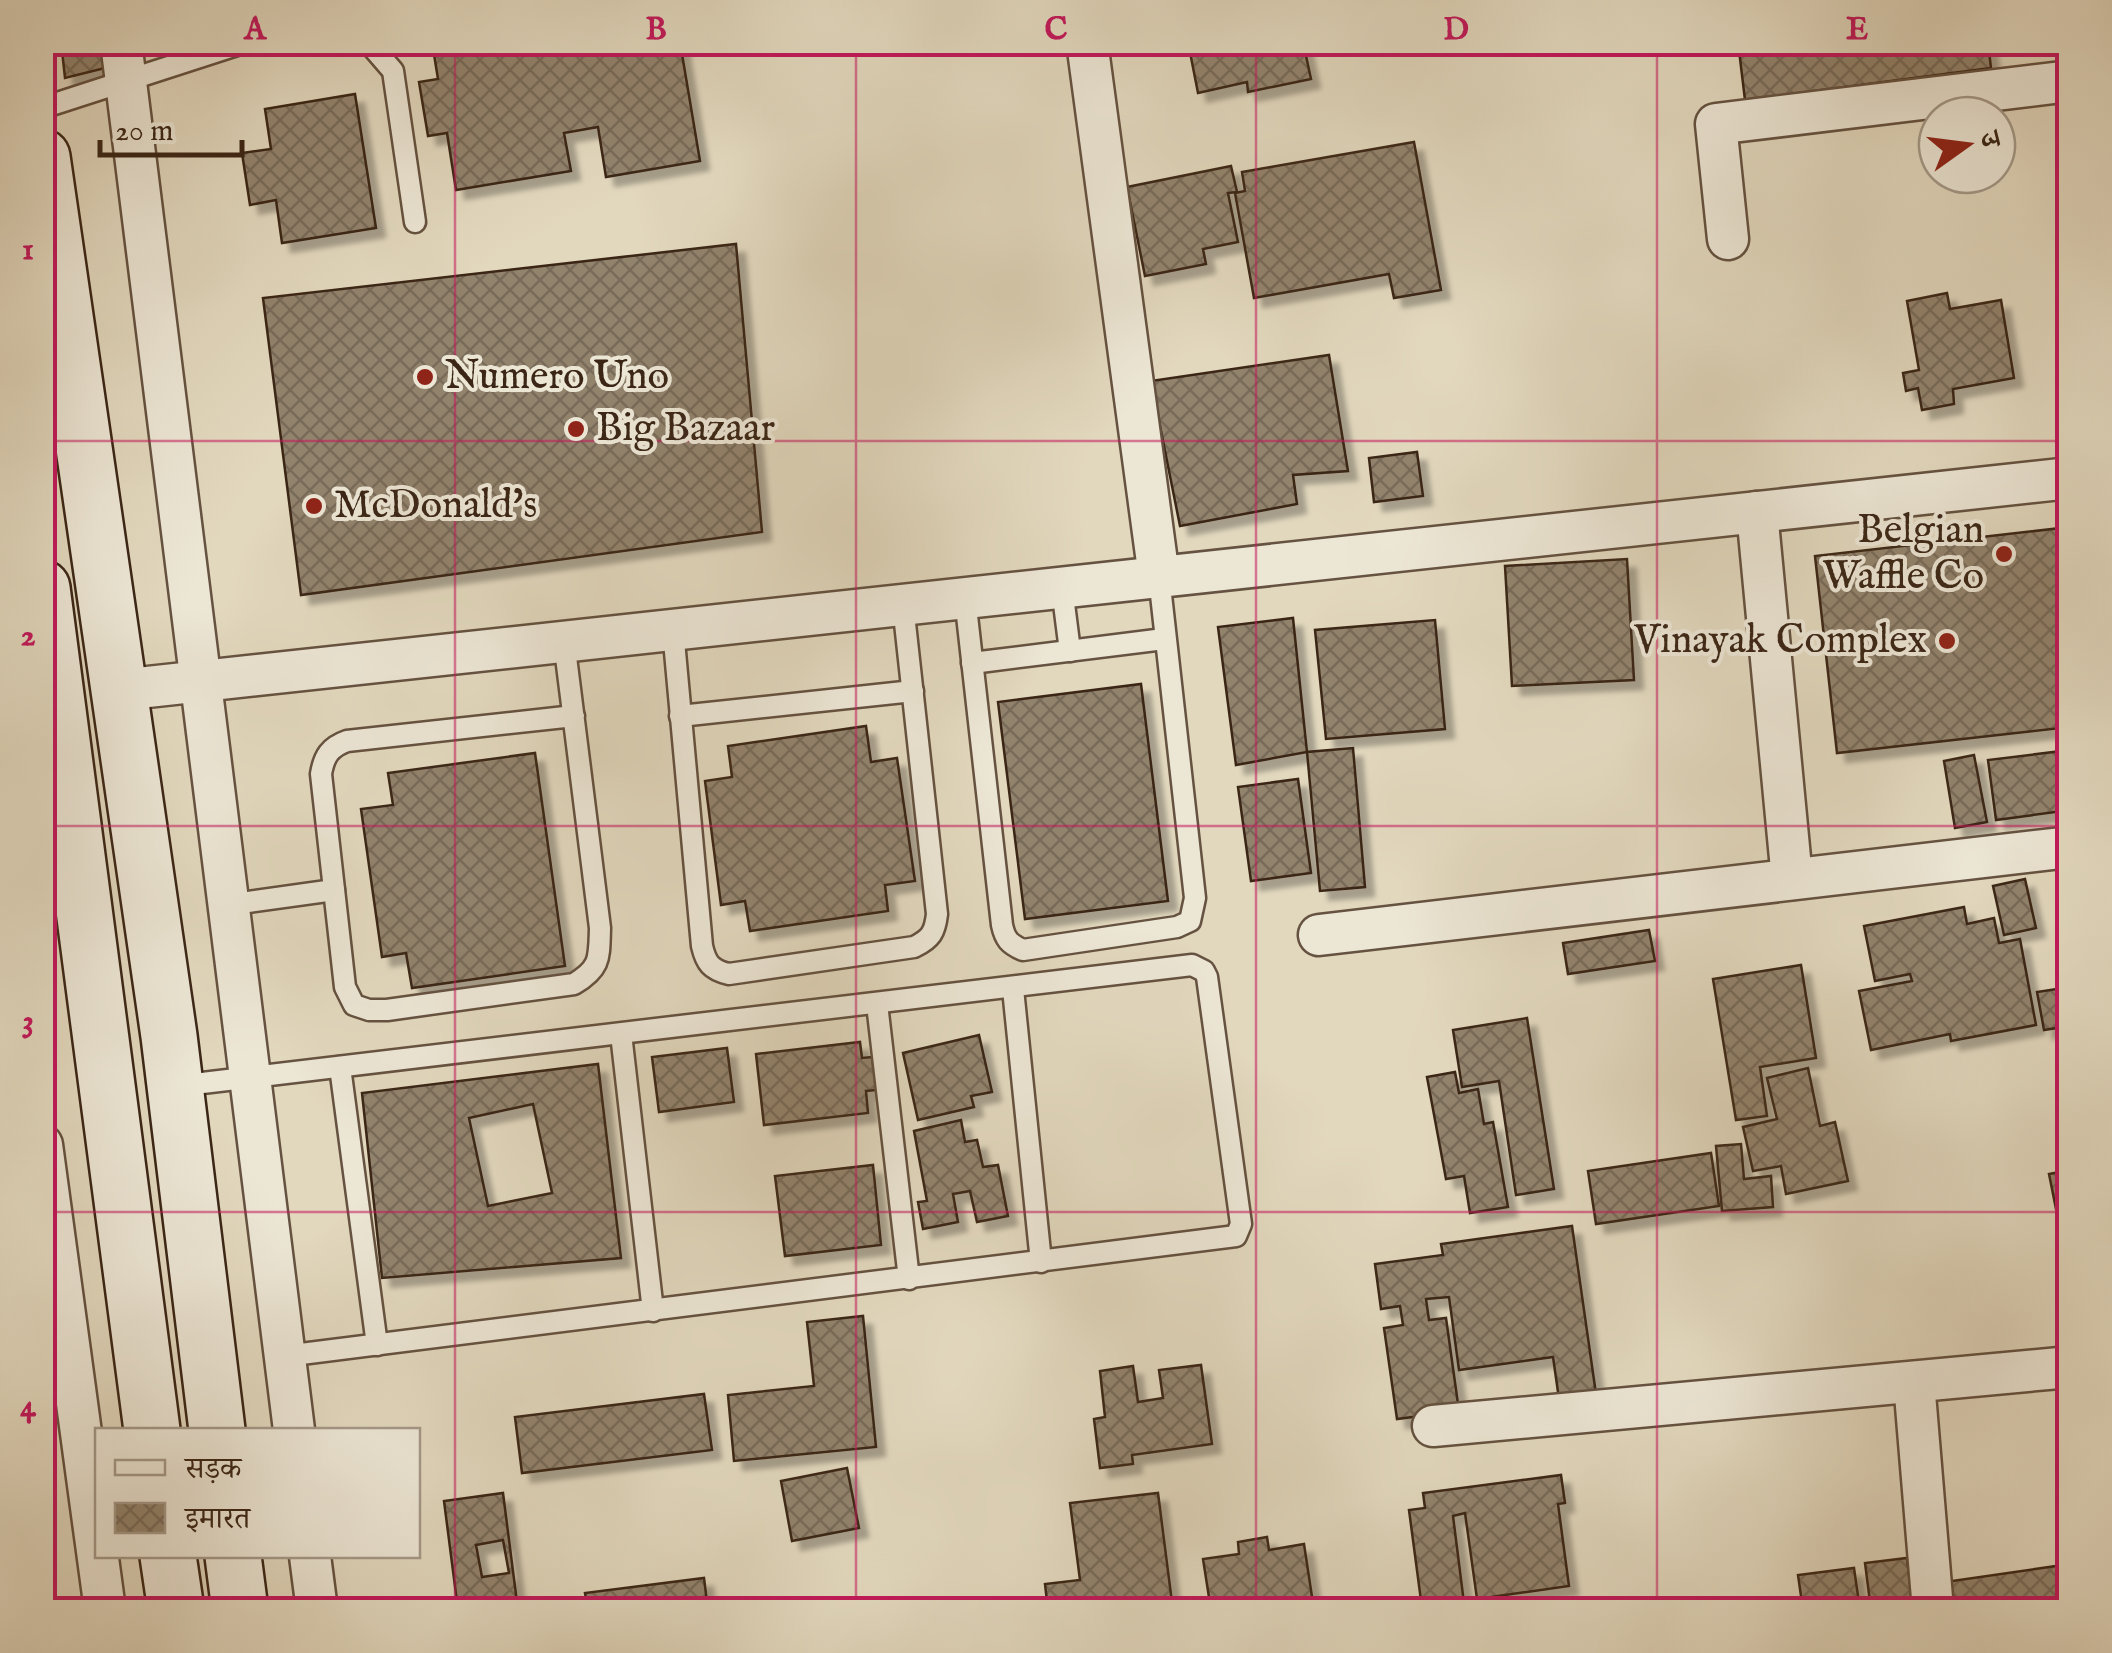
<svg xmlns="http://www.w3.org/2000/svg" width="2112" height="1653" font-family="'IM FELL English','Noto Serif Devanagari',serif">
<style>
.building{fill:url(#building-cross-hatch);stroke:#3b2616;stroke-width:2.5;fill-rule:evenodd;filter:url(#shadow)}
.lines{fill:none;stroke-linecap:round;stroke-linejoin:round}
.service-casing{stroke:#655240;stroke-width:25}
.minor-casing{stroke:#655240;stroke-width:45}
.secondary-casing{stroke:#3b2616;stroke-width:60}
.service{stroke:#ece6d5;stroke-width:20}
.minor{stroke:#ece6d5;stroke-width:40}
.secondary{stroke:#ece6d5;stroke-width:55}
.grid{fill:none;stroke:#c2185b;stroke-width:2.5;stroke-opacity:0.55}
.poi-dot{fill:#8f2418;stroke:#ece6d5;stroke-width:4}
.labels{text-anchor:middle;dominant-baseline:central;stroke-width:8;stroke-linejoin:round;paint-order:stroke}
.poi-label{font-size:40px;fill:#3b2616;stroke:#ece6d5;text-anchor:start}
.neatline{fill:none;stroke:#c2185b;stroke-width:4}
.grid-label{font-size:32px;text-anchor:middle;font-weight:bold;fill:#c2185b}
</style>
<defs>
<pattern id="building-cross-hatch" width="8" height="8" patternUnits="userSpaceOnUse" patternTransform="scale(2.5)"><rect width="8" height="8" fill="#92836d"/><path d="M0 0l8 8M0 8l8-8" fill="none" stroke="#786b59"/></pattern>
<filter id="shadow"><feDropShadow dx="9" dy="9" stdDeviation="2.5" flood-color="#0004"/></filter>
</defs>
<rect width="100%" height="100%" fill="#e2d8be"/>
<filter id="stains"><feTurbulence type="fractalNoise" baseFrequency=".002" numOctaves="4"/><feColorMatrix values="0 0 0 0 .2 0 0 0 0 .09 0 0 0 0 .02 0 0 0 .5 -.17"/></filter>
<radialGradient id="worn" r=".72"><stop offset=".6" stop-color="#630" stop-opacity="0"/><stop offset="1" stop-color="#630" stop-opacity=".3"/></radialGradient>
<g class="building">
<polygon points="61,42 106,42 109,67 65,78"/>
<polygon points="432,42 680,42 700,161 606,177 598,127 564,133 571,171 456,190 447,133 428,136 419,82 438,79"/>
<polygon points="1188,42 1303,42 1311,79 1248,92 1247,82 1198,93"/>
<polygon points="1738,42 1988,42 1991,68 1745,100"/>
<polygon points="355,94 376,228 282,243 276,200 250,205 242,153 271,149 265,109"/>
<polygon points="1414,142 1441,290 1394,298 1389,274 1254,298 1235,193 1245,191 1242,172"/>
<polygon points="1231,166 1237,192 1228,193 1238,242 1203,249 1206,264 1145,276 1127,187"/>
<polygon points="736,244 762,532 301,595 263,298"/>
<polygon points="1947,293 1950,309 2001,300 2014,378 1953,389 1954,404 1922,410 1918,388 1906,391 1903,373 1919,370 1907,301"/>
<polygon points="1329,355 1348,471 1293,475 1297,504 1180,526 1151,381"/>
<polygon points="1417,452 1423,496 1374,502 1369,458"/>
<polygon points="2070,527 2070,727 1837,753 1815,556"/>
<polygon points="1627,559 1634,680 1512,686 1505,566"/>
<polygon points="1293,618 1307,752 1236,765 1218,627"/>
<polygon points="1435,620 1445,729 1326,739 1315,630"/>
<polygon points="1141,684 1168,901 1025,919 998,702"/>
<polygon points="866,726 871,762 897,758 915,881 885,885 888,911 750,931 745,901 721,905 705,781 732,777 728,746"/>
<polygon points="1353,748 1365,887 1320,891 1307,752"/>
<polygon points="2070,750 2070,803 2067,786 2061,787 2063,811 1996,820 1988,760"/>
<polygon points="535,753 565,966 412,988 406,953 382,957 361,809 393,805 388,773"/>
<polygon points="1974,755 1987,822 1955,828 1944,761"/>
<polygon points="1298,779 1311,873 1251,881 1238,787"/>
<polygon points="2025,879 2036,928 2004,935 1993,886"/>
<polygon points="1964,907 1967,924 1994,918 1999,943 2020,939 2036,1025 1951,1041 1950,1034 1871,1050 1859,991 1912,981 1910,974 1875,981 1864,926"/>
<polygon points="1649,930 1655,961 1568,974 1563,943"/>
<polygon points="1801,965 1816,1058 1760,1067 1767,1116 1736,1120 1713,979"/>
<polygon points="2070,987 2070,1026 2044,1030 2037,992"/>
<polygon points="1527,1018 1554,1189 1516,1195 1499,1081 1462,1087 1453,1030"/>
<polygon points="979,1035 992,1092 971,1096 974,1107 918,1120 903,1053"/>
<polygon points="860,1042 862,1058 872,1057 877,1090 866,1091 868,1113 764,1125 756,1054"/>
<polygon points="727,1048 734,1102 659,1112 652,1057"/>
<path d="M598,1064L621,1258L382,1278L362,1093ZM533,1104L552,1193L488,1206L469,1118Z"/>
<polygon points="1808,1068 1820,1126 1835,1122 1848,1181 1786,1194 1781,1166 1753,1171 1743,1127 1777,1119 1767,1078"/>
<polygon points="1455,1072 1459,1093 1478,1089 1484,1124 1493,1122 1508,1207 1470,1213 1464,1176 1446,1179 1427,1077"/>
<polygon points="961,1120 965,1142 977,1140 983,1167 998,1165 1008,1216 977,1222 970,1191 953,1194 958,1222 923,1229 918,1202 927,1201 914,1131"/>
<polygon points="1741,1144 1744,1179 1771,1176 1773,1207 1722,1211 1716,1146"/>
<polygon points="1711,1153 1719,1206 1596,1224 1588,1171"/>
<polygon points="873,1165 881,1245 785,1256 775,1176"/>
<polygon points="2070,1170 2070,1279 2049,1174"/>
<polygon points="1572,1226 1596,1394 1559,1399 1553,1357 1459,1370 1449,1297 1426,1299 1429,1320 1446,1318 1459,1411 1397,1419 1384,1328 1403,1325 1400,1306 1381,1309 1375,1264 1443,1255 1441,1244"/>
<polygon points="863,1316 876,1447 734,1461 728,1395 814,1386 807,1322"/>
<polygon points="1201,1365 1212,1444 1132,1455 1133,1464 1100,1468 1094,1419 1105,1417 1100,1371 1133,1366 1138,1402 1163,1398 1159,1370"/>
<polygon points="704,1394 712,1450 522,1473 515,1417"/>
<polygon points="847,1468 859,1528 792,1541 781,1481"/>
<polygon points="1561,1475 1565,1503 1558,1504 1569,1586 1477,1599 1465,1513 1453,1516 1464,1603 1422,1608 1409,1510 1425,1508 1423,1493"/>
<path d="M503,1493L518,1610H458L444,1501ZM503,1540L509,1573L482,1577L476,1545Z"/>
<polygon points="1158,1493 1173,1610 1048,1610 1045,1584 1080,1580 1070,1503"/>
<polygon points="1267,1537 1269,1550 1304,1544 1314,1610 1211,1610 1203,1559 1239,1554 1238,1542"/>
<polygon points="1907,1558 1913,1610 1871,1610 1865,1563"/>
<polygon points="2070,1564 2070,1610 1949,1610 1945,1582"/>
<polygon points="1854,1568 1860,1610 1803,1610 1798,1575"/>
<polygon points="704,1578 708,1610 588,1610 585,1593"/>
</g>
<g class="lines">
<defs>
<g id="service">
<polyline points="368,42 393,71 415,222"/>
<polyline points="42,108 246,42"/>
<polyline points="1062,588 1070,651"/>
<path d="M965,598L1002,925C1005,939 1009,944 1023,950L1177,927L1190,921L1195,898L1159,577"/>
<path d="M673,630L702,946C706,963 711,970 729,974L914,947C931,939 935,932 937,914L903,605"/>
<path d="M564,641L600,928C599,958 601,968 574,984L387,1010H369L354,1005L345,987L321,774C324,756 330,747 347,741L574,716"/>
<polyline points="972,663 1164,639"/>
<polyline points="680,716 913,691"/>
<polyline points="227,905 334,890"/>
<polyline points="1013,989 1041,1262"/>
<polyline points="877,1004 909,1279"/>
<polyline points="621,1034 653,1311"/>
<polyline points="340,1067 377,1345"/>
<polyline points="177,1086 1192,965 1204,971 1207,977 1241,1224 1236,1236 285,1356"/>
</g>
<g id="minor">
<polyline points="121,42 294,1430"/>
<polyline points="1087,42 1159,577"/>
<polyline points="1728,239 1716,124 2070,81"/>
<polyline points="1757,512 1792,879"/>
<polyline points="120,690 2070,478"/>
<polyline points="1319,935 2070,847"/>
<polyline points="42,1145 105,1610"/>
<polyline points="1914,1382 1933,1610"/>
<polyline points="1433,1426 2070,1367"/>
<polyline points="310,1556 317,1610"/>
</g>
<g id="secondary">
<polyline points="42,157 169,1036 217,1430"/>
<polyline points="42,588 152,1430"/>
<polyline points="168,1556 176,1610"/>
<polyline points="233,1556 240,1610"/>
</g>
</defs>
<use href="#service" class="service-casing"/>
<use href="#minor" class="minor-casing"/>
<use href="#secondary" class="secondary-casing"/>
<use href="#service" class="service"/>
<use href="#minor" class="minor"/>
<use href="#secondary" class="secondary"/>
</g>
<path class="grid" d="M455,42V1610M856,42V1610M1256,42V1610M1657,42V1610M42,441H2070M42,826H2070M42,1212H2070"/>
<g class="poi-dot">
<circle cx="425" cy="377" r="10"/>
<circle cx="576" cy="429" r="10"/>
<circle cx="314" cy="506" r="10"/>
<circle cx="2004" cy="554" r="10"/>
<circle cx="1947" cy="641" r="10"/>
</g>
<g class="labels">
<g class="poi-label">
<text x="445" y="377">Numero Uno</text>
<text x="596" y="429">Big Bazaar</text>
<text x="334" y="506">McDonald's</text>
<text x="1984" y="531" text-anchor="end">Belgian<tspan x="1984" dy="46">Waffle Co</tspan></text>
<text x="1927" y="641" text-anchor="end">Vinayak Complex</text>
</g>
</g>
<rect width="2112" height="1653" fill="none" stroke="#e2d8be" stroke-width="110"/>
<rect x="95" y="1428" width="325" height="130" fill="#ece6d5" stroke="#a59989" stroke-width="2.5"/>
<rect x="115" y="1460" width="50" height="15" fill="#ece6d5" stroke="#a59989" stroke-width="2.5"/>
<text x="185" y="1478" font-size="30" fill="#3b2616">सड़क</text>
<rect x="115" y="1503" width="50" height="30" fill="url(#building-cross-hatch)" stroke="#a59989" stroke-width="2.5"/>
<text x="185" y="1528" font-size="30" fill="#3b2616">इमारत</text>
<g transform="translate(1967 145) rotate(76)"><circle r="48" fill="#ece6d5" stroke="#a59989" stroke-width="2.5"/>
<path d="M0-8L18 38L0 25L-18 38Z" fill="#8f2418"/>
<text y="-15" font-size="28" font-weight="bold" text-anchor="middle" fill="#3b2616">उ</text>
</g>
<path d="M100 140v15h142v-15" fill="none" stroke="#3b2616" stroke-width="5"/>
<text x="115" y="140" font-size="30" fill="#3b2616" stroke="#ece6d5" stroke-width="8" paint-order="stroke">20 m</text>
<rect x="55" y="55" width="2002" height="1543" class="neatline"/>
<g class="grid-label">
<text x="255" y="39">A</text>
<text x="656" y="39">B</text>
<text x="1056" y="39">C</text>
<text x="1456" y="39">D</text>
<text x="1857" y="39">E</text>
<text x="28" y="259">1</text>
<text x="28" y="645">2</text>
<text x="28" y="1031">3</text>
<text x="28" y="1416">4</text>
</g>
<rect width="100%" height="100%" filter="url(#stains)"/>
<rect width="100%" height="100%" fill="url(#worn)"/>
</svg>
